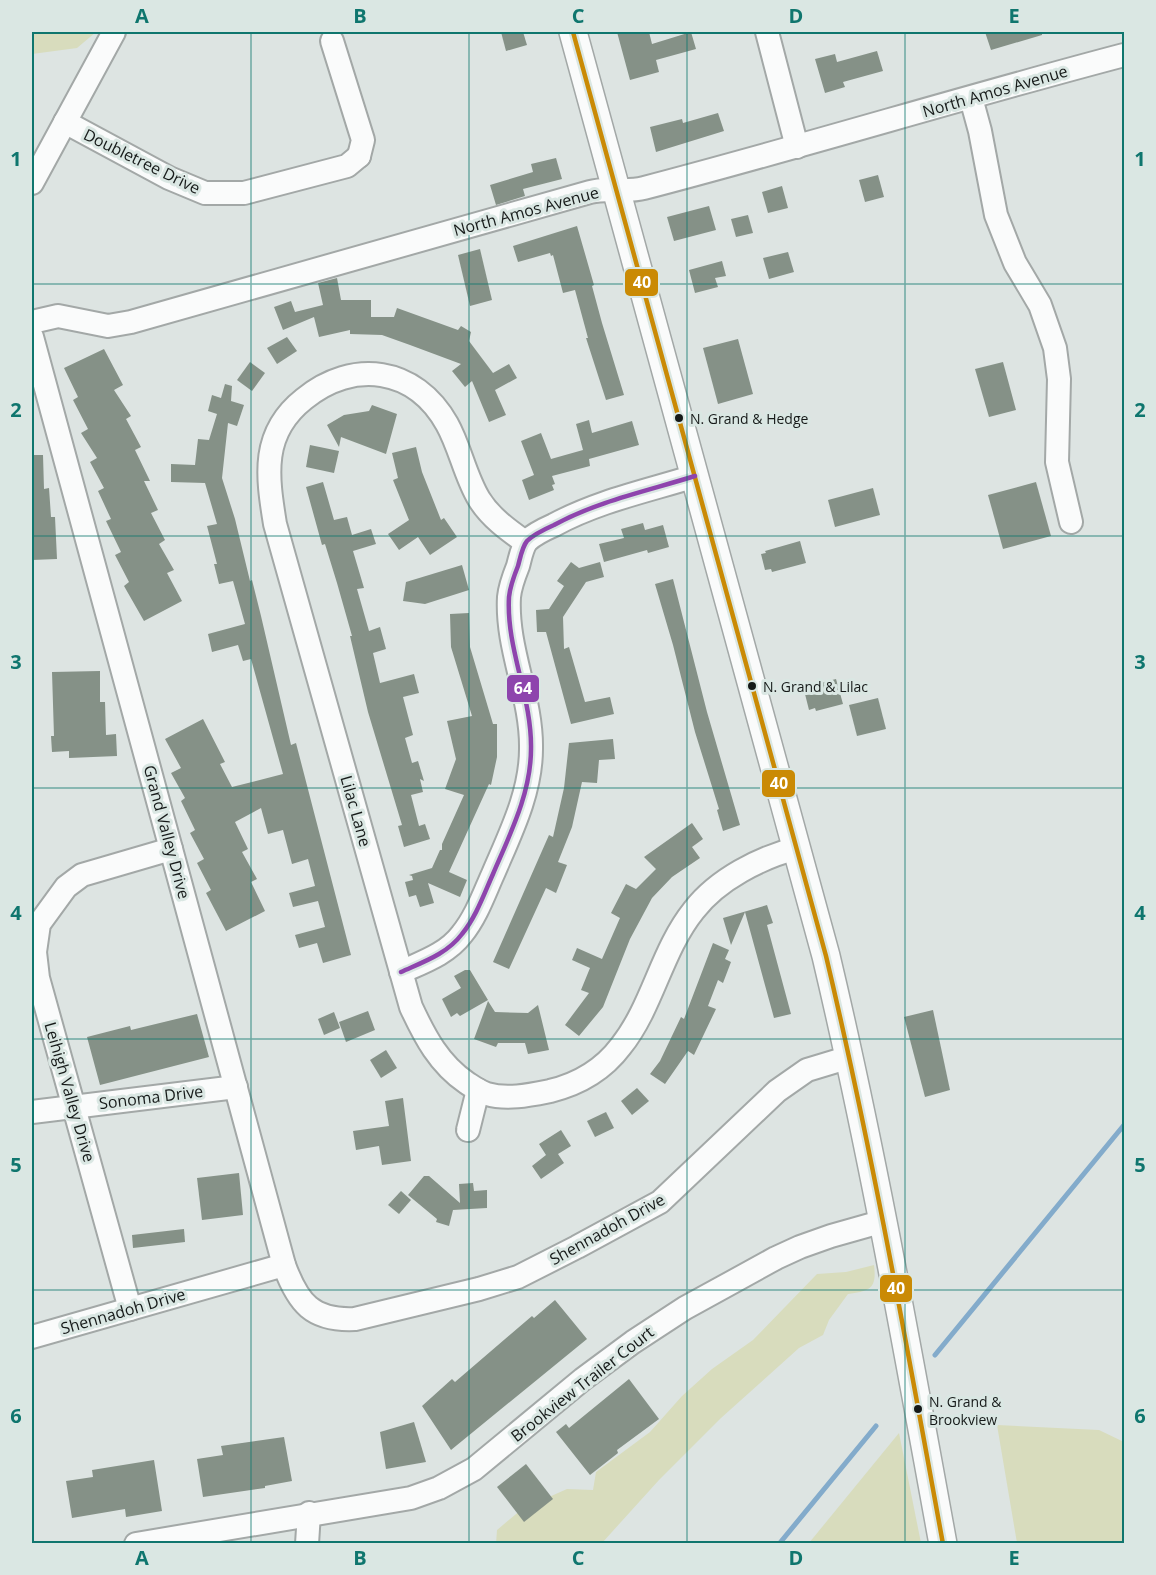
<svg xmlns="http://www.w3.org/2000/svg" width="1156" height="1575" font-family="'Open Sans',sans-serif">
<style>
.green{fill:#d8dcbd}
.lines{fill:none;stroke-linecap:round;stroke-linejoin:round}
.stream{stroke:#83abcb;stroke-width:5}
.building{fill:#859187}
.minor-casing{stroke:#a3a8a7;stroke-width:26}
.major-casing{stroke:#a3a8a7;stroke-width:30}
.minor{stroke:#fafbfb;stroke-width:22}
.major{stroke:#fafbfb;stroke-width:27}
.bus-1-casing{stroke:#dae7e3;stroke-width:9}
.bus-2-casing{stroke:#dae7e3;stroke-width:9}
.bus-1{stroke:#ca8a05;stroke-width:4.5}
.bus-2{stroke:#8e44ad;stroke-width:4.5}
.grid{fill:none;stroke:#0f766e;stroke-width:1.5;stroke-opacity:0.55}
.bus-dot{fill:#161a19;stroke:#dae7e3;stroke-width:2}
.labels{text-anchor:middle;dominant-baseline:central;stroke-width:6;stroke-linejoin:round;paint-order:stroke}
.bus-label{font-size:14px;fill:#161a19;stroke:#dae7e3;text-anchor:start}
.street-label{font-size:16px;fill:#161a19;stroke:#dae7e3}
.line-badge{stroke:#dae7e3;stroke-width:2}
.badge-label{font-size:16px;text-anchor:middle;font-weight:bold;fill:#fff}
.neatline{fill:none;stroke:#0f766e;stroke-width:2}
.grid-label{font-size:20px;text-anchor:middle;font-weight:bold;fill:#0f766e}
</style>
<rect width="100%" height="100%" fill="#dde4e2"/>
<g class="green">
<polygon points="32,32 96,32 77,48 32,54"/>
<path d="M874,1265C877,1289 870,1291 848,1294L829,1320L823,1335L799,1348L721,1418L659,1480L602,1543L496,1544L497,1530L522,1509L567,1489L593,1490L596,1472L650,1432L682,1396L712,1369L753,1340L817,1274L846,1272Z"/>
<polygon points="997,1425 1099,1430 1124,1442 1124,1543 1017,1543"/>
<polygon points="899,1433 921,1543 809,1543"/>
</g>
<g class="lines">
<g class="stream">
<polyline points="935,1355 1124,1125"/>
<polyline points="779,1544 876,1426"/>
</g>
</g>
<g class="building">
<polygon points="501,32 523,32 527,45 506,51"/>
<polygon points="617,32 649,32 652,44 691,32 696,49 656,60 659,72 630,80"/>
<polygon points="985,32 1042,32 1042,35 991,50"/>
<polygon points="877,51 883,71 843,82 845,87 825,93 815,59 835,54 837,62"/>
<polygon points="718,113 724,131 656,152 650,127 682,119 683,123"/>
<polygon points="556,158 562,179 523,189 525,196 496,205 490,185 533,172 531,164"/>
<polygon points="878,175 884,197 865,202 859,180"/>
<polygon points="782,186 788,208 768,213 762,192"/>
<polygon points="709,206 716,230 674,241 667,217"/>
<polygon points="748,215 753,233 736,237 731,219"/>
<polygon points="577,226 594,285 592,286 602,323 624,395 606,400 586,338 588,338 575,290 563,293 553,255 551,256 550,253 518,262 513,246"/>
<polygon points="480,249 492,300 470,306 458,255"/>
<polygon points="788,252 794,272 769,279 763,258"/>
<polygon points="722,261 726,276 715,278 718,287 695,293 689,270"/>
<polygon points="337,278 341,300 371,300 371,317 394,317 397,308 458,330 461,326 471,332 469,341 493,373 509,364 517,378 495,390 506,415 489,422 472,381 465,387 452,371 461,364 410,345 382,335 350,334 350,330 319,337 314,317 283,330 274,307 291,301 295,312 323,305 318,283"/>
<polygon points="287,337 297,351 277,364 267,348"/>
<polygon points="738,339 753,394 718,404 703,348"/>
<polygon points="104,349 123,385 114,390 131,416 126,419 141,447 135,450 150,481 144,481 158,510 151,513 165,540 159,544 174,570 167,573 182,601 144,621 124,586 129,582 115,555 121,552 106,521 111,519 98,491 104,488 90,462 97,458 81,433 88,429 73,400 78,397 64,368"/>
<polygon points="250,362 265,373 252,391 237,380"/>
<polygon points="1003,362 1016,410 989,417 975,369"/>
<polygon points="225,384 232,386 231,401 244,405 237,426 228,423 222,478 235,519 250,581 252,580 261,616 291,745 296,743 351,955 323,963 317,943 299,948 295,935 325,927 318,901 293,907 289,893 315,886 308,859 292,864 283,830 268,834 261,808 235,822 248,849 242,852 257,879 251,882 265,911 226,931 206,893 211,890 197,863 204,859 190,833 195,830 181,801 185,798 171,773 181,768 165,739 203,719 225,762 220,764 232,787 283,774 251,659 243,661 238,645 212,652 208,634 245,624 233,581 219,584 214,564 217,564 207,526 217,524 205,483 171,482 171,464 195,465 198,439 209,440 217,414 208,411 212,395 221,398"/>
<polygon points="372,405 397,414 386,454 341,437 339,447 327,425 344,415 369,411"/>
<polygon points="589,420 592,433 632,421 639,445 589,459 590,466 552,476 555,484 552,485 554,490 529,500 522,480 534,475 521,441 541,433 551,459 583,450 576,424"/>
<polygon points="310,445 339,451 334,473 306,467"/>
<polygon points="416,447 422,472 441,520 444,518 457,537 430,555 418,537 399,550 388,534 409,520 393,480 398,478 392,453"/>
<polygon points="32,455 43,455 44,489 49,488 51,517 55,517 57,559 32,560"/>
<polygon points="323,482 334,520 347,517 352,535 371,529 376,544 353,551 364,588 357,589 369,631 380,627 386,649 373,653 380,683 414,674 419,693 403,697 413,735 405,738 412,763 418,761 424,781 420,779 423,792 411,795 419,826 425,824 430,839 404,847 398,826 402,825 368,712 350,636 352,636 337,583 325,544 322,545 306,487"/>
<polygon points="1036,482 1051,536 1003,549 988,495"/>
<polygon points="873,488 880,515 835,527 828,500"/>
<polygon points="643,523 645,530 663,525 669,547 648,553 647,550 604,562 599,544 624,538 621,529"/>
<polygon points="800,541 806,563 772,572 771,569 765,570 761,554 766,553 765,551"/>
<polygon points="571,562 579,568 600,562 604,577 586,582 563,617 564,649 569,647 585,702 610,697 614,714 571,724 546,632 537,632 536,610 549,609 564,586 557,581"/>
<polygon points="462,565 469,590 425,604 403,601 406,582"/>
<polygon points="673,579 707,712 740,825 723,831 717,810 719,809 695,732 673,645 655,584"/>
<polygon points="469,613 470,647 493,724 497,724 497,757 491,785 489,784 449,872 467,880 460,897 428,883 434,903 420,907 416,895 409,897 405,882 413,880 412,876 409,875 432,868 440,850 442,850 442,844 464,795 445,789 456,759 447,721 472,716 451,647 450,614"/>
<polygon points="100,671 100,702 105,702 106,735 116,734 117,756 69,758 69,751 52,752 51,736 54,736 52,672"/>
<polygon points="836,679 843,704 816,711 815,708 809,710 804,690 810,689 809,686"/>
<polygon points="878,698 886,729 857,736 849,705"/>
<polygon points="613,739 615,759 599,760 597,783 582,782 572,827 558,862 567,865 556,893 546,888 509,969 493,962 549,835 553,837 564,788 569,743"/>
<polygon points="692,823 703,839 692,847 700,858 672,877 652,898 630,939 603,1007 579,1036 565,1025 589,993 581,990 590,968 572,960 577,948 602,959 620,918 611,913 626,884 636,889 656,869 644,857"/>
<polygon points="767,905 773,923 767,925 791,1014 774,1018 745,912 731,945 723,918"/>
<polygon points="713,943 729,950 725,959 731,962 723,983 718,980 708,1006 716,1009 694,1055 688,1051 665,1084 650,1074 660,1061 681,1017 684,1019"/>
<polygon points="465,970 470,970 488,1000 460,1016 457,1013 451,1017 442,999 461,988 454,976"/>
<polygon points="488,1001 495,1012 528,1013 538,1005 549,1050 528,1054 525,1043 498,1043 496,1047 474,1039"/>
<polygon points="933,1010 950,1090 925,1097 904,1017"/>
<polygon points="368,1011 375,1030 346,1042 339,1022"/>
<polygon points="334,1012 340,1028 324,1035 318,1019"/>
<polygon points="197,1014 209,1057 100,1085 87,1037 130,1026 131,1030"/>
<polygon points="386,1050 397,1068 381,1078 370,1060"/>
<polygon points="637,1088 649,1101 632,1115 621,1101"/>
<polygon points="403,1098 411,1161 382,1165 379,1146 356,1150 353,1131 389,1126 385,1101"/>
<polygon points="606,1112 614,1128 595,1137 587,1121"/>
<polygon points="561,1130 571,1146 558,1154 564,1163 541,1179 532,1166 546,1155 539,1144"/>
<polygon points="239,1173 243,1215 202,1220 197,1178"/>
<polygon points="424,1176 429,1176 460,1203 459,1184 473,1183 474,1191 487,1190 487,1208 453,1210 449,1226 436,1222 437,1219 408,1195"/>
<polygon points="401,1191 411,1200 399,1214 388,1205"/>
<polygon points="184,1229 185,1242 133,1248 132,1235"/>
<polygon points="555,1300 587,1339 451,1450 422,1406 452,1379 455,1382 532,1316 534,1318"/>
<polygon points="629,1379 659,1419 617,1450 618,1453 590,1475 556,1432 566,1424 569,1428"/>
<polygon points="414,1422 426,1462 386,1469 380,1432"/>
<polygon points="284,1437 292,1481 265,1486 265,1488 203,1497 197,1459 223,1455 221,1446"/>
<polygon points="154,1460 162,1511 126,1517 125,1509 72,1518 66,1481 93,1477 92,1470"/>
<polygon points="526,1464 553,1499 524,1522 497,1487"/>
</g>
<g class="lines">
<defs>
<g id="minor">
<polyline points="767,32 797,147"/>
<polyline points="332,41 363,140 359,156"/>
<polyline points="971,98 980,131 996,215 1015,263 1040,305 1055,348 1059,379 1057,462 1071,522"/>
<polyline points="65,122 169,178 205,193 244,193 347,166 359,156"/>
<polyline points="32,183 114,32"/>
<path d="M32,322L58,316L108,326L131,322L590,192C607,187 626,193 644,188C805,146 964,97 1124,55"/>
<path d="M32,337L284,1265C298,1303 312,1321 355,1319L479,1289L518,1277L577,1247L660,1202L777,1091L807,1070L850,1057"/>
<path d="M525,542C508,530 490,517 479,499C465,476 460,447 447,424C415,367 353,359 304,399C261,433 267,475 275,524L411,1007C425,1037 439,1064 467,1083C473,1087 480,1092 487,1094C507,1100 530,1095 550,1091C579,1084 603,1070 621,1046C653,1006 661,951 694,910C718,879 760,858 797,848"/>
<path d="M401,972C423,962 447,954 462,934C476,917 484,894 493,874C510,834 531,793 531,749C532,697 506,649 509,597C510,587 514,576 518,566C520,559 522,547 527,541C534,534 545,529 554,525C598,501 647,491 695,476"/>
<polyline points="32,1112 236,1087"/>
<polyline points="468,1130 478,1090"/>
<polyline points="130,1309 38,978 35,952 39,924 66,887 82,875 171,849"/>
<polyline points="32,1337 284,1265"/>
<polyline points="136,1544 411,1498 439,1488 474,1469 583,1379 633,1342 685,1308 776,1258 800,1247 831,1236 884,1221"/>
<polyline points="307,1544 309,1513"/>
</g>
<path id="major" d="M573,32L826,956C872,1150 907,1347 943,1544"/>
</defs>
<use href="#minor" class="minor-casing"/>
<use href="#major" class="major-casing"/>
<use href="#minor" class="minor"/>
<use href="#major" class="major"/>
<defs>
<path id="bus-1" d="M573,32L826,956C872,1150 907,1347 943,1544"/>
<path id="bus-2" d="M401,972C423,962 447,954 462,934C476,917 484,894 493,874C510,834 531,793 531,749C532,697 506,649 509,597C510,587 514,576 518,566C520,559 522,547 527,541C534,534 545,529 554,525C598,501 647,491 695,476"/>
</defs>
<use href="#bus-1" class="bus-1-casing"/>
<use href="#bus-2" class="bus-2-casing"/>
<use href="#bus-1" class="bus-1"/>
<use href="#bus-2" class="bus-2"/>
</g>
<path class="grid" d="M251,32V1544M469,32V1544M687,32V1544M905,32V1544M32,284H1124M32,536H1124M32,788H1124M32,1039H1124M32,1290H1124"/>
<g class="bus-dot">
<circle cx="679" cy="418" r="5"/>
<circle cx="752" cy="686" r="5"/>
<circle cx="918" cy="1409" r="5"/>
</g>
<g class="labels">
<g class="bus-label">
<text x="690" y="418">N. Grand &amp; Hedge</text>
<text x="763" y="686">N. Grand &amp; Lilac</text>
<text x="929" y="1401">N. Grand &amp;<tspan x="929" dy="18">Brookview</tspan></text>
</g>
<g class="street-label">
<text transform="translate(995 91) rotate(-16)">North Amos Avenue</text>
<text transform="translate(142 161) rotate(26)">Doubletree Drive</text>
<text transform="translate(526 211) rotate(-15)">North Amos Avenue</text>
<text transform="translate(356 811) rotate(74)">Lilac Lane</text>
<text transform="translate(167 832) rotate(75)">Grand Valley Drive</text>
<text transform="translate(70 1092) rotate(74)">Leihigh Valley Drive</text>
<text transform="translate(151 1097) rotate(-7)">Sonoma Drive</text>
<text transform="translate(607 1229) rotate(-29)">Shennadoh Drive</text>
<text transform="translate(123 1311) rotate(-16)">Shennadoh Drive</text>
<text transform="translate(582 1384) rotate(-38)">Brookview Trailer Court</text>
</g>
</g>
<g class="line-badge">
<rect x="624" y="268" width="35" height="29" rx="6" fill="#ca8a05"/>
<rect x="506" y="674" width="34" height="29" rx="6" fill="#8e44ad"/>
<rect x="761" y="769" width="35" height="29" rx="6" fill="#ca8a05"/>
<rect x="879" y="1274" width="34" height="29" rx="6" fill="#ca8a05"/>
</g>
<g class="badge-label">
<text x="642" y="288">40</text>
<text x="523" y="694">64</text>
<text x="779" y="789">40</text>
<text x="896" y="1294">40</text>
</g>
<rect width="1156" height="1575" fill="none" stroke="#dae7e3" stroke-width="66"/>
<rect x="33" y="33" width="1090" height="1509" class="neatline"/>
<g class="grid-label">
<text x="142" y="23">A</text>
<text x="360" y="23">B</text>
<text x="578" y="23">C</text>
<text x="796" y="23">D</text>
<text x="1014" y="23">E</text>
<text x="16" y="166">1</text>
<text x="1140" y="166">1</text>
<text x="16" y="417">2</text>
<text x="1140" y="417">2</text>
<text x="16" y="669">3</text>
<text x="1140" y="669">3</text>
<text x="16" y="920">4</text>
<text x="1140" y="920">4</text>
<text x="16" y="1172">5</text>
<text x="1140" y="1172">5</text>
<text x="16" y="1423">6</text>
<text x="1140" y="1423">6</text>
<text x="142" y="1565">A</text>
<text x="360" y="1565">B</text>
<text x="578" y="1565">C</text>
<text x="796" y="1565">D</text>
<text x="1014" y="1565">E</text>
</g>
</svg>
